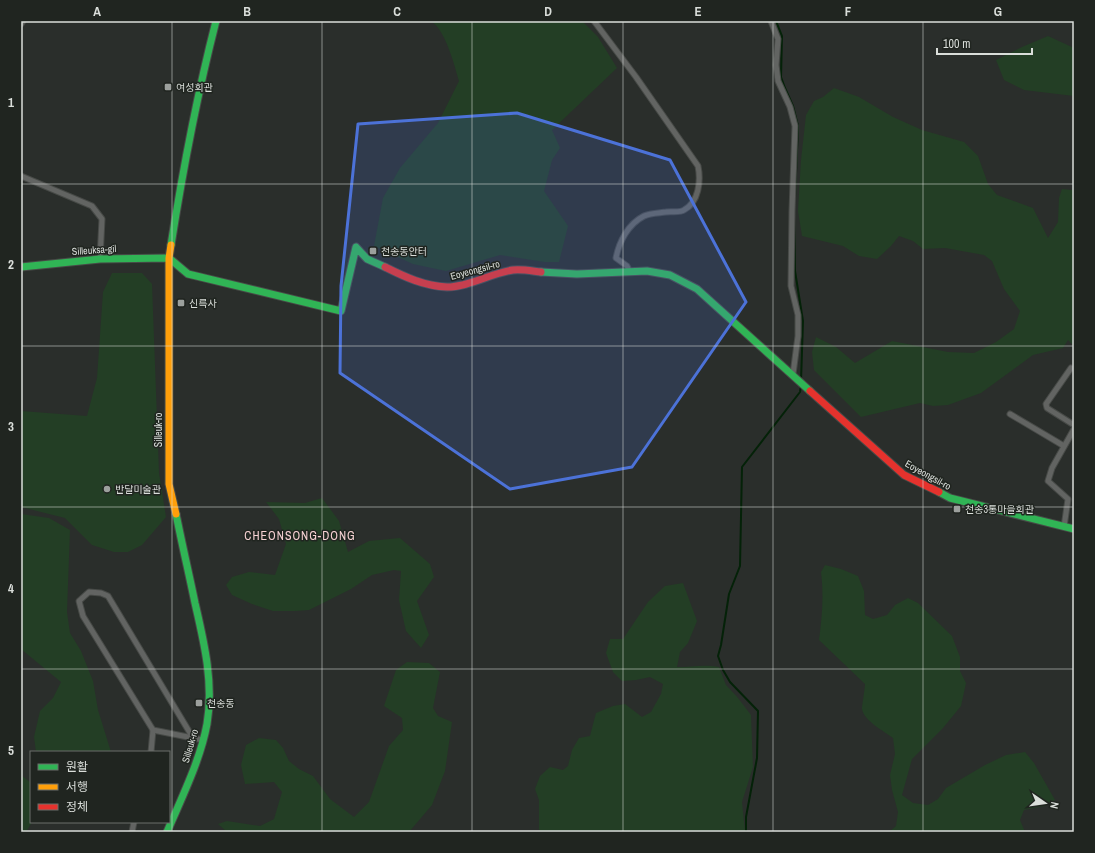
<svg xmlns="http://www.w3.org/2000/svg" width="1095" height="853" font-family="'Archivo Narrow','Noto Sans KR',sans-serif">
<style>
.green{fill:#233e25}
.lines{fill:none;stroke-linecap:round;stroke-linejoin:round}
.stream{stroke:#042208;stroke-width:2}
.street-casing{stroke:#474a47;stroke-width:7}
.fast-casing{stroke:#474a47;stroke-width:9}
.slow-casing{stroke:#474a47;stroke-width:9}
.jam-casing{stroke:#474a47;stroke-width:9}
.street{stroke:#626462;stroke-width:5}
.fast{stroke:#30b455;stroke-width:7}
.slow{stroke:#ff9f0a;stroke-width:7}
.jam{stroke:#e5322d;stroke-width:7}
.marked{fill:#4c72d8;fill-opacity:0.2;stroke:#4c72d8;stroke-width:3;stroke-linejoin:round}
.grid{fill:none;stroke:#dadeda;stroke-width:1;stroke-opacity:0.55}
.poi-dot{fill:#9ca09d;stroke:#202520;stroke-width:1.5}
.labels{text-anchor:middle;dominant-baseline:central;stroke-width:3;stroke-linejoin:round;paint-order:stroke}
.poi-label{font-size:10px;fill:#dadeda;stroke:#202520;text-anchor:start}
.street-label{font-size:10px;fill:#dadeda;stroke:#202520}
.quarter-label{font-size:12px;letter-spacing:1px;fill:#f6d2d3;stroke:#202520}
.neatline{fill:none;stroke:#dadeda;stroke-width:1.5}
.grid-label{font-size:13px;text-anchor:middle;font-weight:bold;fill:#dadeda}
</style>
<rect width="100%" height="100%" fill="#2a2e2b"/>
<g class="green">
<path d="M431,21H582L598,37L617,68L552,130L560,148L552,160L544,191L568,226L559,262H545L500,255L446,271L413,264L374,246L383,198L400,168L438,123L459,81C454,64 446,31 431,21Z"/>
<polygon points="1048,36 1074,48 1074,96 1024,90 1004,80 996,60 1022,47"/>
<polygon points="834,88 859,97 893,117 922,130 964,142 978,156 988,184 997,195 1033,208 1048,238 1058,222 1059,198 1062,189 1072,190 1074,186 1074,346 1068,340 1063,348 1033,355 981,393 948,405 933,406 920,403 861,417 814,370 812,352 816,337 836,347 855,363 892,341 948,352 974,353 996,342 1014,329 1020,311 1004,289 992,261 984,255 945,248 923,249 913,241 899,236 891,246 877,259 859,256 843,246 802,236 798,211 801,160 806,115 814,101 823,97"/>
<polygon points="112,273 142,273 152,284 159,473 166,517 142,545 128,552 114,552 92,545 65,518 21,507 21,411 87,416 97,378 103,292"/>
<polygon points="322,498 339,521 348,552 369,541 400,538 430,564 434,577 417,601 429,635 421,648 406,631 399,600 401,571 394,570 372,575 351,589 309,610 295,611 273,611 252,604 232,595 226,585 232,577 249,572 275,575 286,544 279,519 266,502 305,503"/>
<polygon points="21,514 49,518 70,530 67,612 70,633 81,651 93,681 98,710 111,752 36,752 34,737 40,711 53,698 61,682 21,649"/>
<path d="M825,565L841,569L858,576L864,591L865,615L873,619L887,615L895,605L908,598L918,603L952,636L960,657V671L966,683L961,706L943,728L912,759L902,795L913,803L928,805L938,799L946,788L985,765L1006,755L1025,752L1034,763L1055,800L1045,806L1024,810L1020,820L1025,832H889L896,826L898,812L892,790L890,775L895,754L893,738C884,731 864,721 862,709C862,706 865,688 865,684L819,640C822,617 824,596 821,572Z"/>
<path d="M683,583L697,621L688,643L680,652L677,667C691,667 705,664 719,667L726,685L738,698L751,715L753,767L742,802L745,832H540L539,829V800L535,789L540,776L550,767L563,770L568,766L572,750L579,738L590,736L596,713L613,706L625,704L642,717L651,712L661,694L663,684L650,677L636,680L622,681L613,672L606,653L610,639H623L648,602L665,586Z"/>
<polygon points="407,662 429,663 440,672 433,708 438,716 452,722 445,771 432,805 409,832 227,832 218,824 227,821 260,826 274,819 282,792 274,782 245,784 241,765 246,745 259,738 276,740 283,748 289,761 299,769 313,776 330,799 354,817 369,802 389,746 403,730 402,718 384,706 396,670"/>
<polygon points="21,775 30,782 31,781 31,822 32,822 26,832 21,832"/>
</g>
<g class="lines">
<g class="stream">
<polyline points="776,21 782,36 781,77 785,88 793,106 798,126 795,197"/>
<polyline points="794,216 795,271 803,321 801,381"/>
<polyline points="746,832 746,817 757,758 758,711 730,682 723,670 718,656 721,645 729,594 740,566 742,467 800,392 801,385"/>
</g>
<defs>
<g id="street">
<path d="M594,21L636,77L698,166C701,181 699,202 684,210C680,213 671,211 666,212C659,213 650,213 644,216C628,224 619,242 616,258L627,266L630,272"/>
<polyline points="771,21 778,39 776,65 778,81 790,107 795,126 792,211 791,286 798,315 798,336 793,374"/>
<polyline points="21,24 23,21"/>
<polyline points="21,176 92,206 102,219 100,259"/>
<polyline points="1071,368 1046,404 1047,408 1074,425"/>
<polyline points="1010,414 1064,446"/>
<polyline points="1064,527 1068,499 1048,481 1052,468 1074,429"/>
<polyline points="153,730 203,740"/>
<polyline points="151,752 153,730 83,616 79,601 89,592 101,593 108,596 193,738"/>
<polyline points="132,832 134,822"/>
</g>
<g id="fast">
<path d="M171,245C183,169 197,95 216,21"/>
<polyline points="21,267 100,259 169,258 188,274 341,311 356,247 367,259 385,267"/>
<polyline points="541,272 577,274 647,271 670,275 697,289 810,391"/>
<polyline points="939,492 950,498 1074,529"/>
<path d="M167,832C182,797 200,761 207,724C214,683 204,642 195,603C189,574 182,544 176,514"/>
</g>
<polyline id="slow" points="171,245 169,258 169,484 176,514"/>
<g id="jam">
<path d="M385,267C405,277 424,286 447,287C469,287 491,273 513,270C522,269 532,271 541,272"/>
<polyline points="810,391 904,475 939,492"/>
</g>
</defs>
<use href="#street" class="street-casing"/>
<use href="#fast" class="fast-casing"/>
<use href="#slow" class="slow-casing"/>
<use href="#jam" class="jam-casing"/>
<use href="#street" class="street"/>
<use href="#fast" class="fast"/>
<use href="#slow" class="slow"/>
<use href="#jam" class="jam"/>
</g>
<path class="marked" d="M517,113L670,160L746,302L632,467L510,489L340,373L341,286L358,124Z"/>
<path class="grid" d="M172,21V832M322,21V832M472,21V832M623,21V832M773,21V832M923,21V832M21,184H1074M21,346H1074M21,507H1074M21,669H1074"/>
<g class="poi-dot">
<rect x="164" y="83" width="8" height="8" rx="2"/>
<rect x="369" y="247" width="8" height="8" rx="2"/>
<rect x="177" y="299" width="8" height="8" rx="2"/>
<circle cx="107" cy="489" r="4"/>
<rect x="953" y="505" width="8" height="8" rx="2"/>
<rect x="195" y="699" width="8" height="8" rx="2"/>
</g>
<g class="labels">
<g class="poi-label">
<text x="176" y="87">여성회관</text>
<text x="381" y="251">천송동안터</text>
<text x="189" y="303">신륵사</text>
<text x="115" y="489">반달미술관</text>
<text x="965" y="509">천송3통마을회관</text>
<text x="207" y="703">천송동</text>
</g>
<g class="street-label">
<text transform="translate(94 250) rotate(-4)">Silleuksa-gil</text>
<text transform="translate(475 270) rotate(-15)">Eoyeongsil-ro</text>
<text transform="translate(158 430) rotate(-90)">Silleuk-ro</text>
<text transform="translate(928 475) rotate(29)">Eoyeongsil-ro</text>
<text transform="translate(190 746) rotate(-74)">Silleuk-ro</text>
</g>
<g class="quarter-label">
<text x="300" y="536">CHEONSONG-DONG</text>
</g>
</g>
<rect width="1095" height="853" fill="none" stroke="#202520" stroke-width="44"/>
<rect x="30" y="751" width="140" height="72" fill="#202520" stroke="#6a6f6a"/>
<rect x="38" y="764" width="20" height="6" fill="#30b455" stroke="#6a6f6a"/>
<text x="66" y="771" font-size="12" fill="#dadeda">원활</text>
<rect x="38" y="784" width="20" height="6" fill="#ff9f0a" stroke="#6a6f6a"/>
<text x="66" y="791" font-size="12" fill="#dadeda">서행</text>
<rect x="38" y="804" width="20" height="6" fill="#e5322d" stroke="#6a6f6a"/>
<text x="66" y="811" font-size="12" fill="#dadeda">정체</text>
<g transform="translate(1045 803) rotate(103)" stroke="#202520" stroke-width="3" paint-order="stroke">
<path d="M0-3L7 15L0 10L-7 15Z" fill="#dadeda"/>
<text y="-6" font-size="11" font-weight="bold" text-anchor="middle" fill="#dadeda">N</text>
</g>
<path d="M937 48v6h95v-6" fill="none" stroke="#dadeda" stroke-width="2"/>
<text x="943" y="48" font-size="12" fill="#dadeda" stroke="#202520" stroke-width="3" paint-order="stroke">100 m</text>
<rect x="22" y="22" width="1051" height="809" class="neatline"/>
<g class="grid-label">
<text x="97" y="16">A</text>
<text x="247" y="16">B</text>
<text x="397" y="16">C</text>
<text x="548" y="16">D</text>
<text x="698" y="16">E</text>
<text x="848" y="16">F</text>
<text x="998" y="16">G</text>
<text x="11" y="107">1</text>
<text x="11" y="269">2</text>
<text x="11" y="431">3</text>
<text x="11" y="593">4</text>
<text x="11" y="755">5</text>
</g>
</svg>
